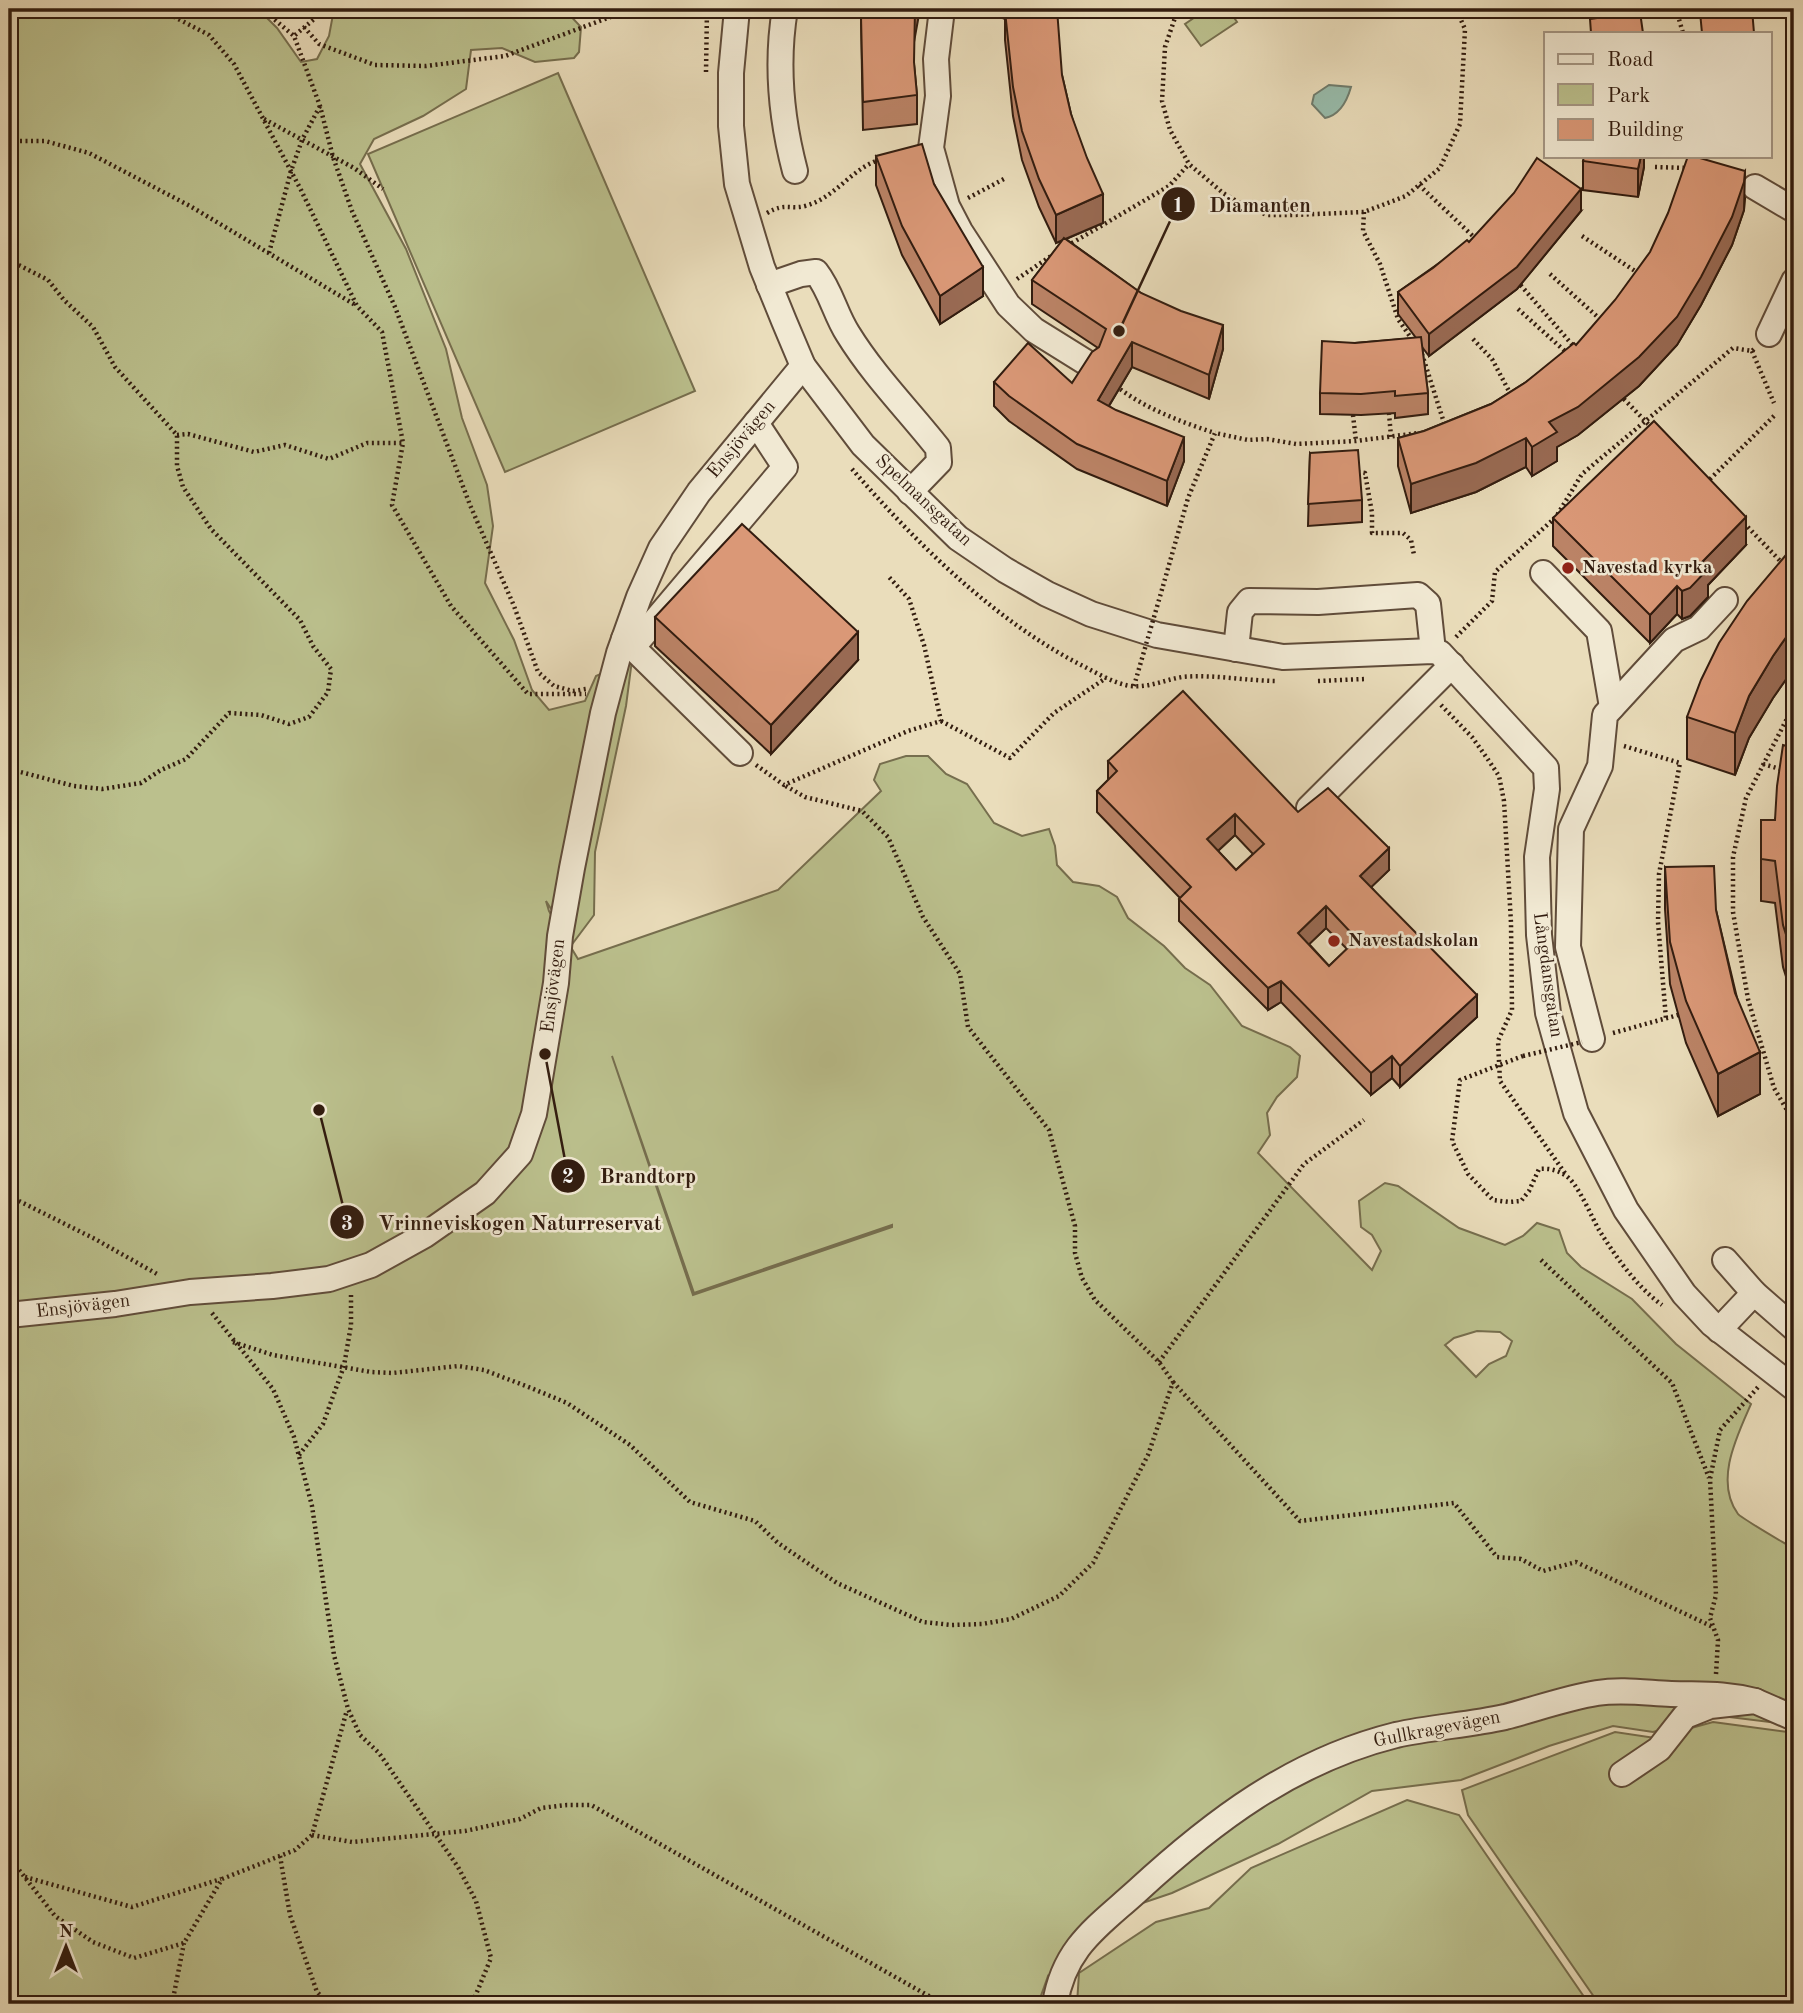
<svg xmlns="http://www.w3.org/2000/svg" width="1803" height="2013" font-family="'Old Standard TT',serif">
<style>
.green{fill:#bbc08d;stroke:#766e4e;stroke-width:2;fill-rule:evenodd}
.water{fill:#98bcab;stroke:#6f7c6d;stroke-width:2}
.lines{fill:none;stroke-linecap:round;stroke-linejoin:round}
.minor-casing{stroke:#604c3a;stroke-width:28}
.path{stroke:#321c0f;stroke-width:4.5;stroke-dasharray:2 3.5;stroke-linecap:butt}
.minor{stroke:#f1e9d3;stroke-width:24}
.path-bridge{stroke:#321c0f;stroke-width:4.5;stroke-dasharray:2 3.5;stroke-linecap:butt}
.wall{fill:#bb8366;stroke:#321c0f;stroke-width:2;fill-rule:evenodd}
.shaded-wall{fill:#996a53;stroke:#321c0f;stroke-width:2}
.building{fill:#da9877;stroke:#321c0f;stroke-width:2;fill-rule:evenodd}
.poi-dot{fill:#8f2418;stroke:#f1e9d3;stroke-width:2.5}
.labels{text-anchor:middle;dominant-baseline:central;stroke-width:5;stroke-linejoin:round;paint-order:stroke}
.street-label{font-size:19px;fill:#321c0f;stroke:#f1e9d3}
.poi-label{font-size:19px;font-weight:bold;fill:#321c0f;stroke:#f1e9d3;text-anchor:start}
.leader{fill:none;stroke:#321c0f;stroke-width:2.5}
.callout-dot{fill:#321c0f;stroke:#f1e9d3;stroke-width:2.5}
.mark-label{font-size:21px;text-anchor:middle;font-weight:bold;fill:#fff}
.callout-label{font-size:21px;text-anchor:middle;font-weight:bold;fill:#321c0f;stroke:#f1e9d3;stroke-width:5;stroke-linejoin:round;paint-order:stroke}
</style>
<rect width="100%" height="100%" fill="#eaddbb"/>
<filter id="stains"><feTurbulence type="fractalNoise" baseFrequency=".00286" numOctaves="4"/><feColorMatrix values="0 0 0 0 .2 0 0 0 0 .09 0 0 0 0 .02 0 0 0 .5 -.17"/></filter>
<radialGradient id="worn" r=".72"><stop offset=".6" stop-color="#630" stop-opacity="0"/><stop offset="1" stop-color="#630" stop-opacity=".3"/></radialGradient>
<g class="green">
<path d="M9,9H258L277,28L301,62L317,59L329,36L334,9H564L581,27L579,52L574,58L535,62L502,48L471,50L466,89L423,116L374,139L360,164L406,249L446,349L462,418L487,485L493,526L485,583L514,640L532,690L549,710L585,701L596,676L632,660L626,706L595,852L594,915L573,943L546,901L549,911L578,959L778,890L881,791L874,780L880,764L906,756H928L946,774L967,784L994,823L1022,836L1049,829L1055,846L1057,865L1073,882L1099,886L1117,897L1128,918L1164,946L1185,968L1210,985L1242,1026L1290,1047L1300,1056L1297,1077L1277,1097L1267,1113L1270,1135L1258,1153L1372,1270L1381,1251L1372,1235L1361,1227L1359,1201L1385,1183L1398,1186L1459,1228L1505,1245L1523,1236L1537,1223L1559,1230L1567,1253L1581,1267L1632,1299L1676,1344L1751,1404C1737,1436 1714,1481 1738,1514C1741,1518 1786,1544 1794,1549L1791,1574L1794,1595V1725L1713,1715L1653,1732L1613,1726L1549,1746L1461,1780L1372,1791L1278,1844L1172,1893L1107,1915L1051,1979L1048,1976L1038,2004H9ZM612,1056L694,1293L892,1225V1227L693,1295ZM1477,1331L1500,1332L1512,1341L1506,1356L1489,1364L1476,1377L1445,1345L1454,1338Z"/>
<polygon points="1207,9 1228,9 1237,22 1201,46 1185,24"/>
<polygon points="558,73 695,391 505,472 368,154"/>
<polygon points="1713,1722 1788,1732 1794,1735 1794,2004 1599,2004 1468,1815 1462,1790 1615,1732 1655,1738"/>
<polygon points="1407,1800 1459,1815 1589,2004 1077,2004 1079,1973 1156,1922 1209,1908 1251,1868"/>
</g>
<path class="water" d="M1329,85L1351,87C1347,101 1340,115 1325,118L1312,104L1314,95Z"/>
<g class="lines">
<defs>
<g id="minor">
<polyline points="737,9 731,73 731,126 737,184 762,267 784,321 803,366 863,445 958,538 1005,570 1047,594 1091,614 1157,635 1283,657 1433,651 1440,653 1546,768 1547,789 1537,857 1539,935 1548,1013 1576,1113 1626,1210 1684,1294 1712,1324 1794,1388"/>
<path d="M785,9C776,63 781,118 795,171"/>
<polyline points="942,9 936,59 938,96 931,148 947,206 960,231 1008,305 1034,330 1087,363"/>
<polyline points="1755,187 1794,210"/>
<path d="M769,285L801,274L816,272C831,291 835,314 848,334C874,376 908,410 938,448L939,462L910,492"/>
<polyline points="1769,334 1794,281"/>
<polyline points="1543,573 1599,631 1612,707"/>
<polyline points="624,639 740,753"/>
<polyline points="632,648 785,467 756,423"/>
<polyline points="1236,649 1240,612 1249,601 1318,602 1418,595 1428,604 1433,651"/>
<polyline points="1309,808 1452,665"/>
<polyline points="1592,1039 1568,947 1571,829 1600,766 1605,715 1674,640 1699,628 1725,600"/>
<polyline points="1725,1260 1754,1293 1794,1328"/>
<polyline points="9,1315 115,1304 190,1292 272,1286 329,1279 371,1265 425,1235 485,1193 520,1154 534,1114 556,983 560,936 572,868 603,713 619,653 639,597 661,548 699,492 803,366"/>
<polyline points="1719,1330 1754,1293"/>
<polyline points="1622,1774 1659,1749 1685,1716 1710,1706 1755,1701 1794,1718"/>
<path d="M1055,2004C1064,1948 1096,1928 1136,1892C1213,1821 1292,1761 1396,1735C1432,1727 1469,1725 1505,1717C1536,1709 1566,1698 1597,1693C1622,1689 1647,1693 1671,1694C1704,1695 1723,1693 1755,1701"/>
</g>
</defs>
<use href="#minor" class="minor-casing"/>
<g class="path">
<polyline points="159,9 209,35 234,64 301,190 357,306 382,332 403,443 392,505 451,606 528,694 586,694"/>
<polyline points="262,9 294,36"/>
<polyline points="326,9 294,36 320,106 333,157 352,211 395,307 470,505 514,606 538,672 554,686 573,691 586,689"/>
<polyline points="672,9 706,15"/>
<polyline points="1178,9 1165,47 1162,101 1170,130 1189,164 1223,193 1243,205 1267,215 1293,215 1364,212 1406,196 1440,168 1460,124 1465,29 1456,9"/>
<polyline points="1676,9 1683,33"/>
<polyline points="304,27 319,44 375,65 426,66 505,56 632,9"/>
<polyline points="706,72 707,9"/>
<polyline points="264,119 354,168 383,189"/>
<polyline points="9,141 45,141 89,153 190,206 357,306"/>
<polyline points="1655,167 1687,168"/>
<polyline points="1419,185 1477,240"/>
<polyline points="968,198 1004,179"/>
<polyline points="1364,212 1363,231 1380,264 1398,319 1413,341"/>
<path d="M767,213C786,202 790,210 805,206C836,198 852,167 882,159"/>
<polyline points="1582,236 1638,273"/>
<polyline points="1067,246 1169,186 1189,164"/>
<polyline points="269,253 291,171 302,140 320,106"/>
<polyline points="9,260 48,280 64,300 93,327 115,367 177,435 177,466 183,487 211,529 300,620 313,646 331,669 328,692 309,717 289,724 261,715 229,713 186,759 161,770 141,783 102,789 74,786 9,769"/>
<polyline points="1550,274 1601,320"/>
<polyline points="1017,279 1054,254"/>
<polyline points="1517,281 1576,349"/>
<polyline points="1518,309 1567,353"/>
<polyline points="1473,339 1492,359 1511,395"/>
<polyline points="1752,351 1774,403"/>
<polyline points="1422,354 1446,429"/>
<path d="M1116,386C1144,408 1181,422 1215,433"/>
<polyline points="1389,413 1391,437"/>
<polyline points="1353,415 1356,441"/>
<polyline points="1790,416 1794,418"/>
<polyline points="177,435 188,434 254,452 285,445 329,459 367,443 403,443"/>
<path d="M852,469C916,543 994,620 1081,665C1097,673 1113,683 1130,686C1149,688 1164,680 1182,677C1213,674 1247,681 1278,681"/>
<polyline points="1358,472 1365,473 1372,513 1372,533 1403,533 1411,540 1414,555"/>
<polyline points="1706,483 1775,415"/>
<polyline points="1163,586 1188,498 1215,433 1248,440 1267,439 1296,444 1356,441 1418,433"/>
<polyline points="1456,637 1492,601 1495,572 1556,517 1582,474 1733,348 1752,351 1755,348"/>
<polyline points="1318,681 1365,679"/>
<polyline points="1441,705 1472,737 1487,758 1499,776 1504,801 1511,923 1512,1010 1498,1041 1500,1081 1567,1176"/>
<polyline points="1794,705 1746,798 1733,857 1733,912 1748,999 1774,1088 1794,1122"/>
<polyline points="941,721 1010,758 1054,713 1106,678"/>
<polyline points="1624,746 1680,763 1659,874 1658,922 1666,1019"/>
<polyline points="1763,764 1794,773"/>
<polyline points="756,765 784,785 908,731 941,721 924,645 909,599 889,577"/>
<polyline points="1613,1033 1678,1015"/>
<path d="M1523,1056L1460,1080L1452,1141L1468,1174L1493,1200L1509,1202L1521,1201L1529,1191L1539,1169C1549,1168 1557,1170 1565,1175C1578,1183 1591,1216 1599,1230C1616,1257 1636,1286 1662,1305"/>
<polyline points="9,1196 95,1239 157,1274"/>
<polyline points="1541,1260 1672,1383 1709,1478"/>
<polyline points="212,1313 273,1389 294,1437 312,1506 334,1655 348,1709 360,1735 379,1753 458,1867 476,1901 491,1958 472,2004"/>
<polyline points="233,1342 273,1355 371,1372 393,1373 458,1366 484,1370 531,1388 567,1403 630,1445 690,1502 755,1521 778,1543 837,1583 923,1622 952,1625 982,1624 1011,1619 1059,1596 1093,1563 1148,1455 1173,1382 1159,1362 1095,1300 1082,1278 1075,1253 1075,1226 1049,1130 968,1027 960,974 923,917 888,837 862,811 805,797 784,785"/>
<polyline points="1159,1362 1304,1164 1364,1120"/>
<polyline points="1173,1382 1300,1521 1454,1503 1497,1557 1521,1559 1543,1571 1576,1562 1713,1627"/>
<polyline points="299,1455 323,1424 344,1366 351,1325 351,1295"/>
<polyline points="1716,1674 1718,1640 1710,1618 1716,1595 1710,1479 1720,1430 1759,1386"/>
<polyline points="312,1835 352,1842 465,1831 520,1819 541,1808 567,1805 591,1805 943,2004"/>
<polyline points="280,1856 290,1915 317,1992 329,2004"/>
<polyline points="9,1857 55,1916 93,1942 134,1958 184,1943 222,1879 295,1850 312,1835 347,1710"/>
<polyline points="25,1877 132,1907 221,1879"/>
<polyline points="172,2004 184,1943"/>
</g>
<use href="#minor" class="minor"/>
<g class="path-bridge">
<polyline points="1620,395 1653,429"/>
<polyline points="1744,523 1784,565"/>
<polyline points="1134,686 1163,586"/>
<polyline points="1523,1056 1582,1042"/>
</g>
</g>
<g class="wall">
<polygon points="982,9 1020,9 1019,10 1062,75 1071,114 1103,223 1066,239 1141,293 1223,349 1209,399 1132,367 1109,406 1184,461 1167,506 1077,469 1009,421 994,406 994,382 1072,383 1098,348 1032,304 1032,280 1063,240 1056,243 1039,207 1022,160 1013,116 1005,40 1005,19"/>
<polygon points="861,17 914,42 914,64 917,95 917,124 863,130"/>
<polygon points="876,156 934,184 983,296 940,324 902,255 876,185"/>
<polygon points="1644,156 1644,167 1638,197 1583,190 1583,161"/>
<polygon points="1745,199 1744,210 1732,245 1701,305 1677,345 1639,386 1578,435 1557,447 1557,461 1532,476 1526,467 1476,492 1411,513 1398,466 1398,438 1424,431 1491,404 1526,382 1576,345"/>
<polygon points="1581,211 1517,289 1429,356 1422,347 1428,393 1428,414 1395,418 1395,413 1361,415 1320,414 1320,393 1355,343 1416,338 1398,314 1398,292 1469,242"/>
<polygon points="1310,453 1362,500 1362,522 1308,526"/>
<polygon points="1553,518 1746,545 1708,585 1708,597 1690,616 1682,619 1677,614 1650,643 1553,546"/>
<polygon points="1794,552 1794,668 1773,698 1749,738 1735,775 1687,759 1687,717"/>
<polygon points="655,617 858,660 771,754 655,646"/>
<polygon points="1794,748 1794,1002 1783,967 1775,903 1761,901 1761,820 1775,820"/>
<path d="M1108,761L1298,812L1389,870L1371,887L1477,1017L1400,1087L1392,1078L1371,1095L1281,1002L1268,1010L1179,921V899L1180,898L1097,812V791L1108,780ZM1235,835L1253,854L1236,870L1218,851ZM1326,928L1347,949L1329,966L1309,944Z"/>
<polygon points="1665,867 1716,910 1760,1094 1718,1116 1686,1043 1670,984 1665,909"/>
</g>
<g class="shaded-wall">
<polygon points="915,9 920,9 914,42 914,14"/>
<polygon points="1641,156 1644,156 1644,167 1638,197 1638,169"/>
<polygon points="1745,171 1744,210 1732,245 1701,305 1677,345 1639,386 1578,435 1557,447 1557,461 1532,476 1532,447 1549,422"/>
<polygon points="1581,189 1581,211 1517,289 1429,356 1429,334"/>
<polygon points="1103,194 1103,223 1056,243 1056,215"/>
<polygon points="983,267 983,296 940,324 940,296"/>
<polygon points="1223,325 1223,349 1209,399 1209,375"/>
<polygon points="1132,342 1132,367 1098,424 1098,400"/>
<polygon points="1184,437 1184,461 1167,506 1167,481"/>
<polygon points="1526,438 1526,467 1476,492 1411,513 1411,484"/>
<polygon points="1746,517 1746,545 1708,585 1708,597 1690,616 1682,619 1682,591 1702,562"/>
<polygon points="1677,586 1677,614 1650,643 1650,615"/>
<polygon points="1794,626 1794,668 1773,698 1749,738 1735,775 1735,733 1749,696 1773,656"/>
<polygon points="858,632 858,660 771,754 771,725"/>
<polygon points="1235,814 1235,835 1207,861 1207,839"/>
<polygon points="1389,848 1389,870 1360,898 1360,876"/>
<polygon points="1326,906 1326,928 1298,955 1298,933"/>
<polygon points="1281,981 1281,1002 1268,1010 1268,988"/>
<polygon points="1477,995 1477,1017 1400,1087 1400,1066"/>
<polygon points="1760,1052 1760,1094 1718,1116 1718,1074"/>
<polygon points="1392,1056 1392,1078 1371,1095 1371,1073"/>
</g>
<g class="building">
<polygon points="862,9 915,9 914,62 917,95 863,102 861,17"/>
<polygon points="1040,9 1057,9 1062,75 1071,114 1087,158 1103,194 1056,215 1039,179 1022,131 1013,87 1005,11"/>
<polygon points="1744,9 1752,9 1754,33 1702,33 1700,12"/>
<polygon points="1640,12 1643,33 1591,33 1590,19"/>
<polygon points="922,144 934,184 983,267 940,296 902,226 876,156"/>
<polygon points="1584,156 1641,156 1638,169 1583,161"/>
<polygon points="1688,156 1693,156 1745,171 1744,182 1732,217 1701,277 1677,317 1639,357 1578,407 1549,422 1557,432 1532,447 1526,438 1476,463 1411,484 1398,438 1424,431 1491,404 1526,382 1574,343 1576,345 1615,300 1650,252 1668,213"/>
<polygon points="1537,158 1581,189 1517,267 1429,334 1398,292 1433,268 1467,240 1469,242 1514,193"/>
<polygon points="1064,238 1141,293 1181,311 1223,325 1209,375 1132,342 1098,400 1116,410 1184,437 1167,481 1077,444 1009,396 994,382 1028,343 1072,383 1092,352 1099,347 1106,329 1032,280"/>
<polygon points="1421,337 1428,393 1395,396 1395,391 1361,394 1320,393 1322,341 1355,343"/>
<polygon points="1654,421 1746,517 1702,562 1708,569 1690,588 1682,591 1677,586 1650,615 1553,518"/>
<polygon points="1358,450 1362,500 1308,504 1310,453"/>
<polygon points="742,524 858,632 771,725 655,617"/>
<polygon points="1791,549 1794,552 1794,626 1773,656 1749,696 1735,733 1687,717 1701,680 1719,643 1747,601"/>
<path d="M1183,691L1298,812L1328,788L1389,848L1360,876L1477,995L1400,1066L1392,1056L1371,1073L1281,981L1268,988L1179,899L1191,887L1097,791L1117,771L1108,761ZM1235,814L1264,844L1236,870L1207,839ZM1326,906L1357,939L1329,966L1298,933Z"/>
<polygon points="1783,745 1794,748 1794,960 1783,925 1775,861 1761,859 1761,820 1775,820 1777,786"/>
<polygon points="1714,866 1716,910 1735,993 1760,1052 1718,1074 1686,1001 1670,942 1665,867"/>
</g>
<g class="poi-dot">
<circle cx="1568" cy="568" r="7"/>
<circle cx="1334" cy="941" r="7"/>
</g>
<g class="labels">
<g class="street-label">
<text transform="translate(742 440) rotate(-50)">Ensjövägen</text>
<text transform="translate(923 501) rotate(43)">Spelmansgatan</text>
<text transform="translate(1547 975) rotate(82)">Långdansgatan</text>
<text transform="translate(554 986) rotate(-83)">Ensjövägen</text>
<text transform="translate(83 1307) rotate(-7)">Ensjövägen</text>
<text transform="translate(1437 1730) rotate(-11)">Gullkragevägen</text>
</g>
<g class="poi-label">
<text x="1582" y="568">Navestad kyrka</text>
<text x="1348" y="941">Navestadskolan</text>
</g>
</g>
<path class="leader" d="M1119 331L1178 204M545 1054L568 1176M319 1110L347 1222"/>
<g class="callout-dot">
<circle cx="1119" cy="331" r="7"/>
<circle cx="545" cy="1054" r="7"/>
<circle cx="319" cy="1110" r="7"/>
<circle cx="1178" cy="204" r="18"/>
<circle cx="568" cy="1176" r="18"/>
<circle cx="347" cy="1222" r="18"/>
</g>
<g class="mark-label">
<text x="1178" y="212">1</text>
<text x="568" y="1183">2</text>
<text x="347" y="1230">3</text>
</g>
<g class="callout-label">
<text x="1260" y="212">Diamanten</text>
<text x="648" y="1183">Brandtorp</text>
<text x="520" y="1230">Vrinneviskogen Naturreservat</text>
</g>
<rect width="1803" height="2013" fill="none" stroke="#eaddbb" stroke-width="35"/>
<rect x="10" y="10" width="1782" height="1992" fill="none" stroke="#321c0f" stroke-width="3.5"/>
<rect x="18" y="18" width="1768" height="1978" fill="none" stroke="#321c0f" stroke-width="2"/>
<rect x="1544" y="32" width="228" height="126" fill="#f1e9d3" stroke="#a59785" stroke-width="2"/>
<rect x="1558" y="54" width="35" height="10" fill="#f1e9d3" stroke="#a59785" stroke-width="2"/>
<text x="1607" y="66" font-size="21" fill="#321c0f">Road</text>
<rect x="1558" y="84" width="35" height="21" fill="#bbc08d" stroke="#a59785" stroke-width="2"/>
<text x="1607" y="102" font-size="21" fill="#321c0f">Park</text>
<rect x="1558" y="119" width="35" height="21" fill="#da9877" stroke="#a59785" stroke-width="2"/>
<text x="1607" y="136" font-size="21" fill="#321c0f">Building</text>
<g transform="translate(66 1947)" stroke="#f1e9d3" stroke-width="5" paint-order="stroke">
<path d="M0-5L12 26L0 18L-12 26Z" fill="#321c0f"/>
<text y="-10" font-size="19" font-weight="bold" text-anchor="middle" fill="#321c0f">N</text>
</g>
<rect width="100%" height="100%" filter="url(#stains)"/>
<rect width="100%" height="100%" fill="url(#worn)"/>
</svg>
